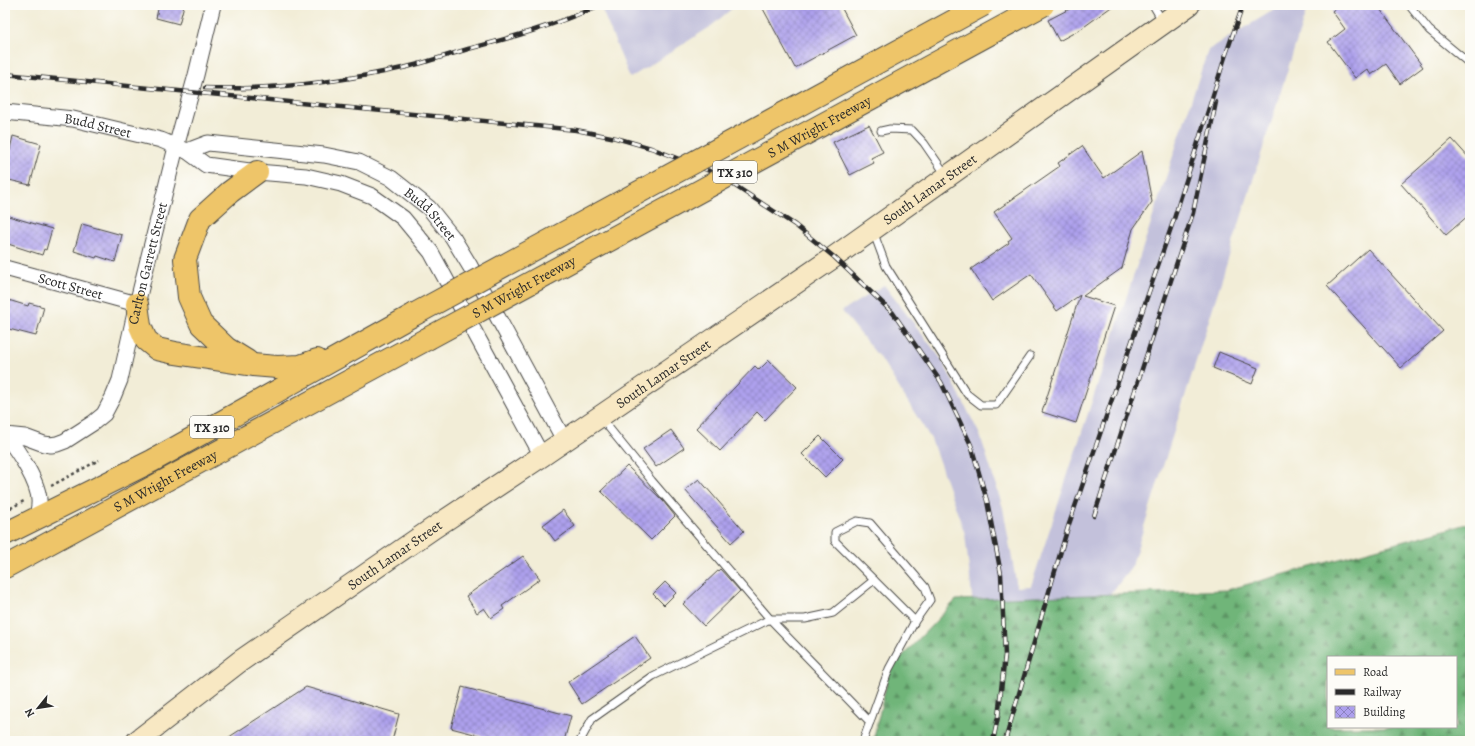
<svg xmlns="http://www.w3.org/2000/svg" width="1475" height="746" font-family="Alegreya,serif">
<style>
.industrial{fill:#c3c1db}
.forest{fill:url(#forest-firs);stroke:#4e7052;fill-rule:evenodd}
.building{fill:url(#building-cross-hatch)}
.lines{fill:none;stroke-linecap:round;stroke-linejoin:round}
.service-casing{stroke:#494845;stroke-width:9}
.minor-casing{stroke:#494845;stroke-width:17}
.secondary-casing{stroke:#494845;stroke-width:23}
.primary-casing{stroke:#494845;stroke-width:24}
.path{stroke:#494845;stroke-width:2.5;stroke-dasharray:3 3;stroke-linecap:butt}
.service{stroke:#fff;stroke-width:7}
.minor{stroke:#fff;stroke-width:15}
.secondary{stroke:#f8e8c3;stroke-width:21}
.primary{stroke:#eec569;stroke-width:22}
.rail-casing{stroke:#2b2b2b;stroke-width:4.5}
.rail{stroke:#fdfcf7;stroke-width:3;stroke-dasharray:9;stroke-linecap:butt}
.primary-bridge-casing{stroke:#494845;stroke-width:24;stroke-linecap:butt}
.primary-bridge{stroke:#eec569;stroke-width:22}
.labels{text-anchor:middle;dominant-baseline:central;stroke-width:3;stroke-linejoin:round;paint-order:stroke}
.shield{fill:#fdfcf7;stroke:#6a6a68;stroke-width:1}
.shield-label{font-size:13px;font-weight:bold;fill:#2b2b2b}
.street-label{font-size:14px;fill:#2b2b2b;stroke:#fdfcf7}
</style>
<defs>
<pattern id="forest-firs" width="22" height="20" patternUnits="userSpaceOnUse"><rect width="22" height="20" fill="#70b579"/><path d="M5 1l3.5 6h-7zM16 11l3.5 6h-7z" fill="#5c9363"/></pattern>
<pattern id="building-cross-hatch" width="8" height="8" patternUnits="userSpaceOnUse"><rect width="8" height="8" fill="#ada0ed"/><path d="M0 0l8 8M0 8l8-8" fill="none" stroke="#8d83c0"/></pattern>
</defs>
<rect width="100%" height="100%" fill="#fdfcf7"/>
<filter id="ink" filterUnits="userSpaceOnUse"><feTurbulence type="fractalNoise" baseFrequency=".025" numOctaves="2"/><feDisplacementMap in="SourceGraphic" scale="8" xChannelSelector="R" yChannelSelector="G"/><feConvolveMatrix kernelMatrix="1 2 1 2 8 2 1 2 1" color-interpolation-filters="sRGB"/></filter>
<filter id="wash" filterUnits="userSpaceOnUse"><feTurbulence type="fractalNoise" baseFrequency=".012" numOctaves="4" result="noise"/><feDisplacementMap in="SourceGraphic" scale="16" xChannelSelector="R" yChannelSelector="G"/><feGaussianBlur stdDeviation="0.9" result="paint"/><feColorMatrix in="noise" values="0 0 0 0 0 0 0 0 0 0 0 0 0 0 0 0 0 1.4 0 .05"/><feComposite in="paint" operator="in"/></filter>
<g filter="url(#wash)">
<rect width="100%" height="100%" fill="#f2edd7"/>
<g class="industrial">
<polygon points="600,5 736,5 710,27 630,78"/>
<polygon points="1282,5 1308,5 1131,568 1035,689 981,676 965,534 931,439 883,362 842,311 884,285 942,360 980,435 1003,508 1017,587 1031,586 1208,50"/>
</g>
<path class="forest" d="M1470,523V741H873L890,669L956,600L1227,590ZM1328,657H1456V727H1328Z"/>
<g id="blocks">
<g class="building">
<polygon points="159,5 184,5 179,24 156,18"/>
<polygon points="761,5 840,5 856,35 795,68"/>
<polygon points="1077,5 1114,5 1081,29 1059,41 1048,20"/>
<polygon points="1340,5 1377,5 1423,67 1400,84 1386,64 1371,75 1367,69 1355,78 1328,42 1345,29 1332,11"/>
<polygon points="869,125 883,152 871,158 874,163 850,175 833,142"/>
<polygon points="13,136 41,144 30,185 5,179 5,171"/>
<polygon points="1452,139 1470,159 1470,214 1446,235 1401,184"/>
<polygon points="1082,146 1104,178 1142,151 1152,202 1133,229 1122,268 1083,296 1114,306 1076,423 1042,412 1080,295 1057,311 1031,274 992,301 971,269 1009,243 1008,241 1012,238 994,212 1060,166 1058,163"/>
<polygon points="5,215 52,229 46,250 44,249 42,255 5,243"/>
<polygon points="82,224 122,235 115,262 97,256 96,258 74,251"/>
<polygon points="1368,249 1443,331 1401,368 1327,286"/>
<polygon points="5,299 28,306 29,303 44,307 36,336 5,328"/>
<polygon points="1219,352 1258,368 1252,384 1213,368"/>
<polygon points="769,360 797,387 765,420 757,412 720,451 696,428 755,366 759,370"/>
<polygon points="671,430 684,448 656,467 643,449"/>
<polygon points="820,436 843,459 825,477 802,454"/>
<polygon points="627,466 663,501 675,516 651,540 601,491"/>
<polygon points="699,479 744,531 731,543 685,490"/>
<polygon points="563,510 575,526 555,541 543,525"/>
<polygon points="523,556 540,579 502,606 504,609 491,618 484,608 477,613 466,596"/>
<polygon points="720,569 740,591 704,626 683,604"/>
<polygon points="665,582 676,593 664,605 653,594"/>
<polygon points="635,636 650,658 582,704 568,682"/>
<polygon points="306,687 399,714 392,741 223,741"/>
<polygon points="462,687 571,716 564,741 501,741 451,728"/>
</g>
</g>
</g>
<g filter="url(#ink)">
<use href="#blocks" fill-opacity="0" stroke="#494845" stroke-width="1"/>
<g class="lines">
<defs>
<g id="service">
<polyline points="1153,5 1163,22"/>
<polyline points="1409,5 1429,30 1470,64"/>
<polyline points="881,131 890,129 912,130 924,143 946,175"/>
<polyline points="873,231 886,266 967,394 981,405 996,405 1030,356"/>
<polyline points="870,722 770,619 805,619 833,613 874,580"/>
<polyline points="580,741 592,719 653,676 770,619 652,481 601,418"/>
<polyline points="863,741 889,669 915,621 930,600 925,587 870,523 857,521 835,532 835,541 915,621"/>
</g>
<g id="minor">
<path id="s1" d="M5,112L73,119L161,140L187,151L206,165L257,172L306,176L341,184L372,196L403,218L431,252L542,456"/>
<path id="s2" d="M187,151L208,143L324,155L359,162L391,178L429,208L453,238L470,266L564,440"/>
<path id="s3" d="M5,268L137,304"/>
<path id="s4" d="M5,435L25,437L44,444L51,445L57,444L65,441L93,423L104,414L113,397L120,380L137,304L176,147L196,75L213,5"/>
<path d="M5,435C17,449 41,485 39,504C39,509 37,515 36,519"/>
</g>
<g id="secondary">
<path id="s5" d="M137,741L239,662L432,529L542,456L834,257L1189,5"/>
</g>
<g id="primary">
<polyline points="137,304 140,326 146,340 157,349 175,353 253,365 277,367 300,366 317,360"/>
<polyline points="247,361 226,348 201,324 189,297 185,259 200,219 230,192 257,172"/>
<polyline points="5,534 152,461 415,314"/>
<path id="s6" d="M5,567L427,339"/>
</g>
</defs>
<use href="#service" class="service-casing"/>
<use href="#minor" class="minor-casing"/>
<use href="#secondary" class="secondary-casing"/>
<use href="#primary" class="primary-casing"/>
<g class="path">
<polyline points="51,486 99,460"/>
<polyline points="5,511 24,501"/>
</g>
<use href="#service" class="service"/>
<use href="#minor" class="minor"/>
<use href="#secondary" class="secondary"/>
<use href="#primary" class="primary"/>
<defs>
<g id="rail">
<polyline points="5,74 576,130 616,138 651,148 717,174 795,225 834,257 893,313 941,382 971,445 987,501 1001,574 1005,655 998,717 993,741"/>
<path d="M205,88C272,90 341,82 407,67C427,62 448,55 468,49C514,37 556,25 600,5"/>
<polyline points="1094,516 1193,213 1216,102"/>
<polyline points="1005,741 1068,527 1173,222 1225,57 1243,5"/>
</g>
</defs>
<use href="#rail" class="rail-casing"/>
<use href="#rail" class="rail"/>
<defs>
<g id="primary-bridge">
<polyline points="415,314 983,5"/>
<path id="s7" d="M427,339L1043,5"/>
</g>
</defs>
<use href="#primary-bridge" class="primary-bridge-casing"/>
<use href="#primary-bridge" class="primary-bridge"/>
</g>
</g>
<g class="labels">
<g class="shield">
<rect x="713" y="161" width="44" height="22" rx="3"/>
<rect x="190" y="416" width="44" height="22" rx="3"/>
</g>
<g class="shield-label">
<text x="735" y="172">TX 310</text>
<text x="212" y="427">TX 310</text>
</g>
<g class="street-label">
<text stroke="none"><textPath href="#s1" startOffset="94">Budd Street</textPath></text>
<text stroke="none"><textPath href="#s7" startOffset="446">S M Wright Freeway</textPath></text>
<text stroke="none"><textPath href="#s5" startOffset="966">South Lamar Street</textPath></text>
<text stroke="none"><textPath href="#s2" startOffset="264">Budd Street</textPath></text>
<text stroke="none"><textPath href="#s4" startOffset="267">Carlton Garrett Street</textPath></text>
<text stroke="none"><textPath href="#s3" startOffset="68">Scott Street</textPath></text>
<text stroke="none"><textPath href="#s7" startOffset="110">S M Wright Freeway</textPath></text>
<text stroke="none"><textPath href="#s5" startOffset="642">South Lamar Street</textPath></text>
<text stroke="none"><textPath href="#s6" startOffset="182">S M Wright Freeway</textPath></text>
<text stroke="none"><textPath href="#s5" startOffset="318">South Lamar Street</textPath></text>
</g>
</g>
<rect width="1475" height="746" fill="none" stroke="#fdfcf7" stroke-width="20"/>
<rect x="1327" y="656" width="130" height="72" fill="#fdfcf7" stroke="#a9a8a5"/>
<rect x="1335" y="669" width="20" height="6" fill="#eec569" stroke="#a9a8a5"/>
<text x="1363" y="676" font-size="12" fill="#2b2b2b">Road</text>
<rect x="1335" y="689" width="20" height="6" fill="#2b2b2b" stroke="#a9a8a5"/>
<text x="1363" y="696" font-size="12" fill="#2b2b2b">Railway</text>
<rect x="1335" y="706" width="20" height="12" fill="url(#building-cross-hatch)" stroke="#a9a8a5"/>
<text x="1363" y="716" font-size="12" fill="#2b2b2b">Building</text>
<g transform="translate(38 708) rotate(240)" stroke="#fdfcf7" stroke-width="3" paint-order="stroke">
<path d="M0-3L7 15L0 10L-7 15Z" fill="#2b2b2b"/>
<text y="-6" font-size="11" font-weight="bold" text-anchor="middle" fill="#2b2b2b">N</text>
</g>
</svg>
